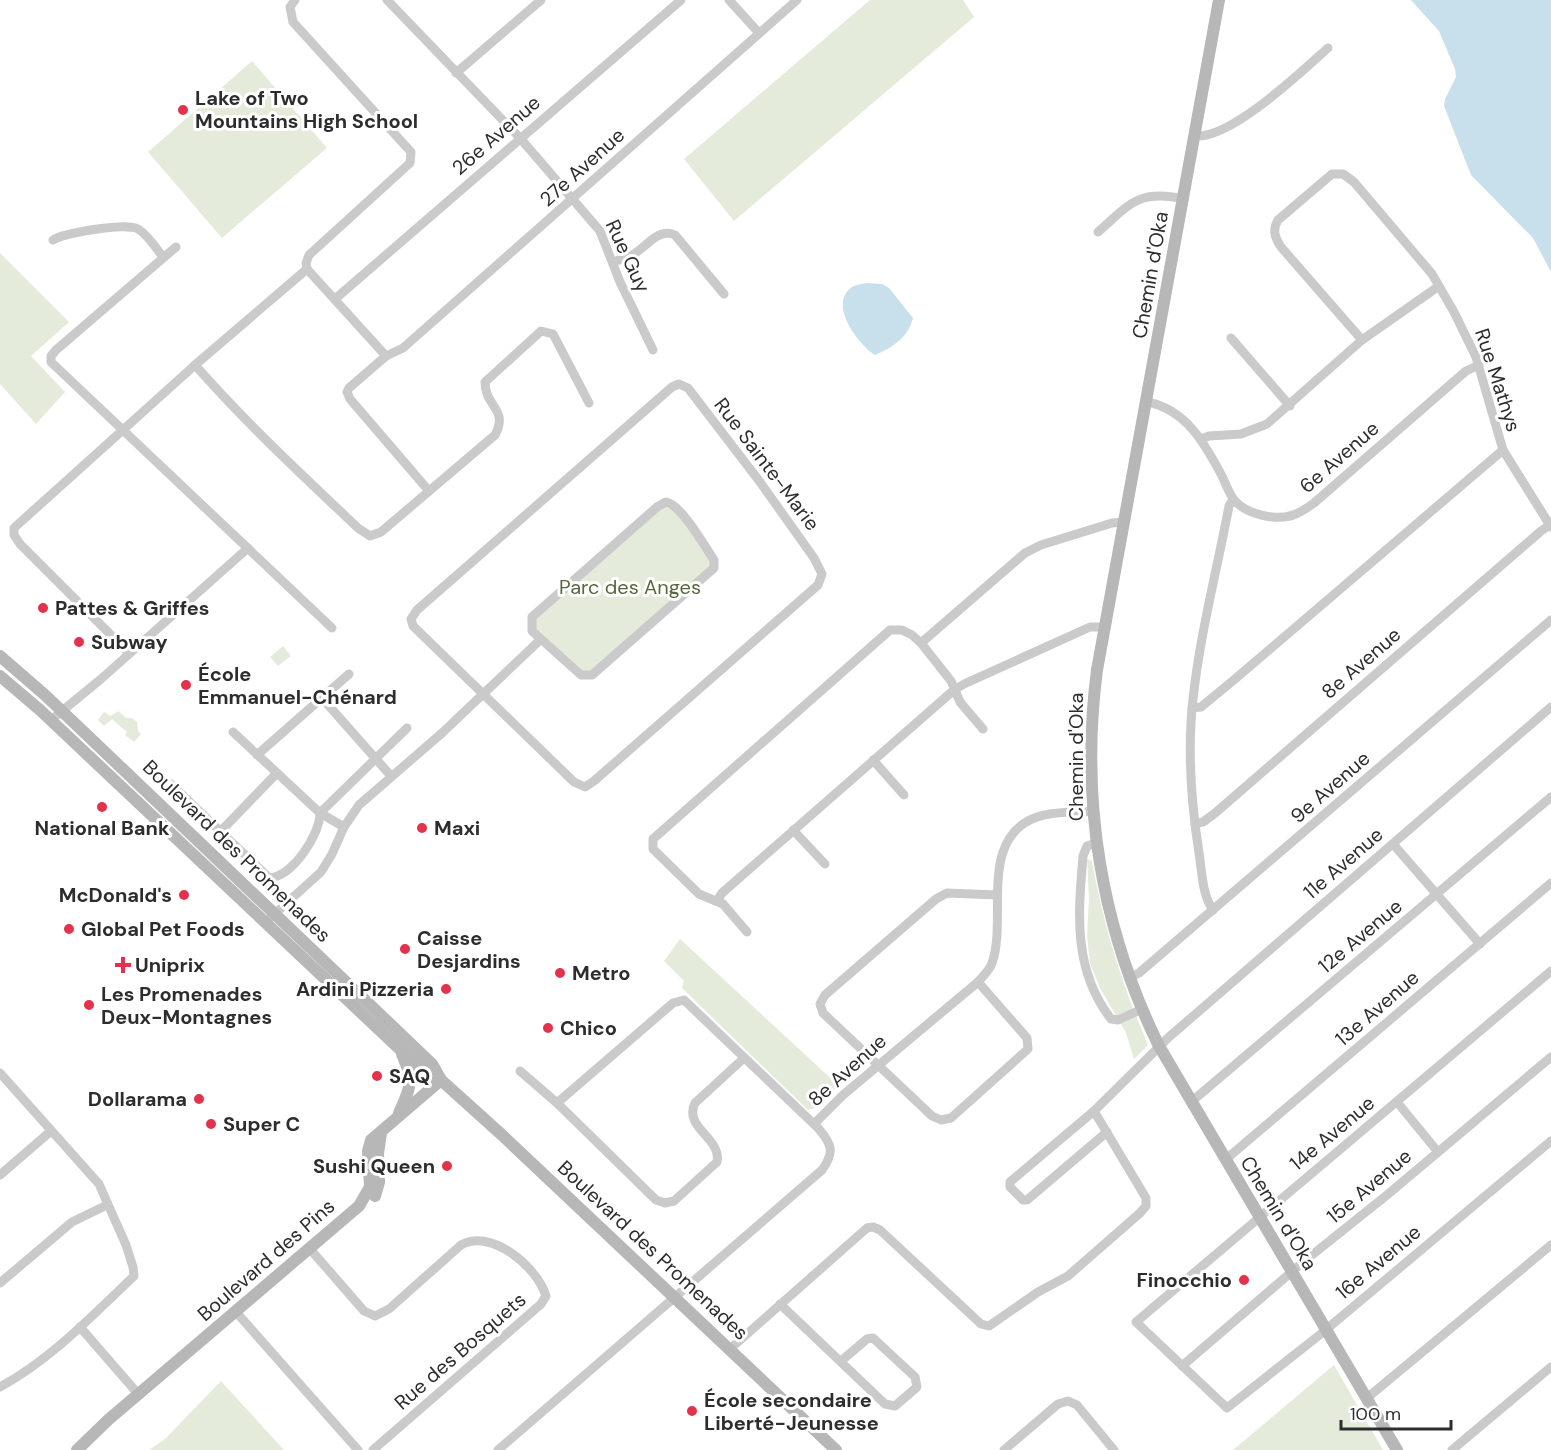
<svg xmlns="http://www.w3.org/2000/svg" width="1551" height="1450" font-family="'DM Sans',sans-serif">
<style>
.green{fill:#e5ebdb}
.water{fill:#c7e0eb}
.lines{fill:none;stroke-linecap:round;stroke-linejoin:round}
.street{stroke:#cacaca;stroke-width:9}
.secondary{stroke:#b7b7b7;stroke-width:12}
.poi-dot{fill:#e2324c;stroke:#fff;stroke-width:2}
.labels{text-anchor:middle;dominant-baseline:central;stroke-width:6;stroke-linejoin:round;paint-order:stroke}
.poi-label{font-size:20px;font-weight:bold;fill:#2d2d2d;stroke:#fff;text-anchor:start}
.street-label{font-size:20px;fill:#2d2d2d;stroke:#fff}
.park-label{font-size:20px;fill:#54683c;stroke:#fff}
</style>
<rect width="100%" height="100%" fill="#fff"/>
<g class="green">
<polygon points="870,0 963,0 974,17 734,221 684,159"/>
<polygon points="252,61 327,148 222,238 148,152"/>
<polygon points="0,253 69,322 31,356 65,392 36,424 0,384"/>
<polygon points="666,502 704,545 714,568 592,675 581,675 532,631 539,610"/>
<polygon points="283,646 291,656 278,666 270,657"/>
<polygon points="118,711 126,718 132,718 137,722 138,731 141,734 134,742 125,735 127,732 112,719 104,726 98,720 104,712 111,716"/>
<path d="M1087,859L1092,861C1104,928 1121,982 1148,1045L1134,1059L1126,1033L1100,988L1090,963L1087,936L1089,899Z"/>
<polygon points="680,939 838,1085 820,1106 808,1110 682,988 684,981 664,961"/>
<polygon points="1334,1365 1383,1450 1233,1450"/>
<polygon points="221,1381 284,1450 149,1450 165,1439"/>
</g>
<g class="water">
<polygon points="1411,0 1551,0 1551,272 1533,238 1471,175 1444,106 1445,99 1456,77 1455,69 1439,31"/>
<path d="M866,283L882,284L889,288L913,318C908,338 893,347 875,355C859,345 827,304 852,287C855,285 862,284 866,283Z"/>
</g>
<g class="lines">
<g class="street">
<polyline points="295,0 290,7 293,22 411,152 410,163 309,255 306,263 307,269"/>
<polyline points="387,0 520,138 600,231 620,282 653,350"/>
<polyline points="729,0 759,33"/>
<polyline points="456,73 541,0"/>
<path d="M1195,136C1231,139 1301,72 1328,48"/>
<path d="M1098,232C1130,204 1138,189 1184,199"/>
<path d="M53,240C64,233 127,222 138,229C148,235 156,248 163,257"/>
<polyline points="176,247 56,350 51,356 51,362 332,628"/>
<path d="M613,262C619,260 626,258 632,255C646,248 658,227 675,235L724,294"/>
<polyline points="307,269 386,356"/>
<polyline points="335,299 681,0"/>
<polyline points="1231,338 1290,406"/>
<path d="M1362,340L1281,247C1275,238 1272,230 1278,220L1332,174H1343L1354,182L1432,274L1454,312L1476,357L1503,450L1551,527"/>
<path d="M195,365C246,423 302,475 358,528L370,536L381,532L495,435C509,409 485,407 485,382L541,331L553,334L589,403"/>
<polygon points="679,384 688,388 760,482 814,558 822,574 818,585 594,781 585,787 574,782 413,626 411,619 417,610 672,387"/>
<path d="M1147,402C1186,409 1205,444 1222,476C1226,484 1229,494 1235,501C1247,514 1273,520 1290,516C1299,514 1307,508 1314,503L1466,371L1479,365"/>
<polyline points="1201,439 1209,436 1241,434 1267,424 1362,340 1439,286"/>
<polyline points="429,491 350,399 347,392 349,388 386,356 403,348 797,0"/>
<path d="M666,502C681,504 705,547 714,560V568L592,675H581L532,631V617L657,507Z"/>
<polyline points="921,643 1025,553 1041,545 1112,523 1124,522"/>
<polyline points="129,653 20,544 14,535 14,528 195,365 307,269"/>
<polyline points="322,698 391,776"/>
<polyline points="1192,708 1201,707 1235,679 1503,450"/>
<polyline points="51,720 101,679 248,548"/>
<polyline points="233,732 320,813 344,827"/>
<polyline points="257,755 349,674"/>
<polyline points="873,760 904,795"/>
<path d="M171,784L265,874L269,878C292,877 320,835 320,813L407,728"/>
<polyline points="1195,824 1203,822 1214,814 1541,531 1550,525"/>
<polyline points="793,830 825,864"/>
<polyline points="220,832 277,773"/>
<path d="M1096,843L1087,846L1083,856C1078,914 1073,970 1111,1019L1118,1020L1142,1009"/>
<polyline points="1393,844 1480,944"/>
<polyline points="717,901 722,893 954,690 964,684 1090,627 1104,627"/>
<path d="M1213,910C1202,895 1202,871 1199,853C1191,802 1187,751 1193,699C1200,634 1217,570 1229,506L1233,499"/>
<polyline points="270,918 321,872 332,854 344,827 359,805 442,733 540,640"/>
<polyline points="747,932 723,904 699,894 653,849 653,839 890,630 902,630 912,635 921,643 951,681 960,702 983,729"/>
<polyline points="1551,971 1136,1322 1227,1408 1322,1333 1551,1141"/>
<polyline points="1129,978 1139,973 1551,620"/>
<polyline points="978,982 1027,1038 1028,1049 951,1118 941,1120 932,1116 823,1013 820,1004 825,995 936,899 947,893 997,895"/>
<path d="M520,1071L557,1103L656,1200L665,1203L674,1201L717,1162C722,1138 683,1128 695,1103L744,1058"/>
<path d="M0,1073L99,1184L126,1245L133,1267L134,1276C92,1316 50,1360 0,1387"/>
<polyline points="1191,1102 1551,797"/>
<polyline points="1397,1102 1438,1152"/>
<polyline points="1094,1111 1010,1182 1010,1187 1023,1200 1027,1200 1107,1132"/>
<path d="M814,1124L843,1095L978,982C983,976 990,970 992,963C1008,919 977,838 1037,817C1054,811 1074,813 1092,811"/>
<polyline points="1225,1160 1551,883"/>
<polyline points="0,1175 51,1131"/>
<path d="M310,1249L364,1311L375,1316L389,1309L461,1245C492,1228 537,1267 546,1296L541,1304L373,1450"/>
<polyline points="0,1283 72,1222 107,1205"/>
<polyline points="780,1304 885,1404 895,1406 917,1387 915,1377 873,1338 867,1339 841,1361"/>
<polyline points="236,1312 358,1450"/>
<polyline points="80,1327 139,1395"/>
<polyline points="730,1349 867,1228 873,1227 880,1230 981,1324 989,1326 1038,1292 1068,1276 1140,1213 1146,1206 1146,1198 1094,1111 1169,1037 1551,707"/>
<polyline points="1182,1366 1302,1263 1387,1195 1551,1057"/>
<polyline points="1367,1398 1551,1245"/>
<path d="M498,1450L822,1170C835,1152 832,1144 818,1128L684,1000L673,1003L557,1103"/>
<polyline points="1004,1450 1058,1404 1068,1401 1077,1405 1114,1450"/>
<polyline points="1452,1450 1551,1367"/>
</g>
<g class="secondary">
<path d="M1219,0L1097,670C1080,800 1101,928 1159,1046L1397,1450"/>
<polyline points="0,656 45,695 432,1064 441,1080 502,1135 836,1450"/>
<polyline points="0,676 40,710 424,1072 441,1080"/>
<path d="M399,1113C411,1087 414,1081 402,1054"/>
<polyline points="375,1196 379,1182 378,1154 381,1133"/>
<polyline points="77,1450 108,1420 359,1206 370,1187 368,1151 371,1140 441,1080"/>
</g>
</g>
<g class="poi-dot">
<circle cx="183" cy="110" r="6"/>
<circle cx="43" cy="608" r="6"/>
<circle cx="79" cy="642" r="6"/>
<circle cx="186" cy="685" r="6"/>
<circle cx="102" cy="807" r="6"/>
<circle cx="422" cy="828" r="6"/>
<circle cx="184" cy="895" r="6"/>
<circle cx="69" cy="929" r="6"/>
<circle cx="405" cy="949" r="6"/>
<path d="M120 956h6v6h6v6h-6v6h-6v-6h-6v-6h6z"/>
<circle cx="560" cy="973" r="6"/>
<circle cx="446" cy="989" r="6"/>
<circle cx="89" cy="1005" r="6"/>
<circle cx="548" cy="1028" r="6"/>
<circle cx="377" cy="1076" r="6"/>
<circle cx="199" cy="1099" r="6"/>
<circle cx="211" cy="1124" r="6"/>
<circle cx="447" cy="1166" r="6"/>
<circle cx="1244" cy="1280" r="6"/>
<circle cx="692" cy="1411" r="6"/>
</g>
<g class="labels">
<g class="poi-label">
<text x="195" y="98">Lake of Two<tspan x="195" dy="23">Mountains High School</tspan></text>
<text x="55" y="608">Pattes &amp; Griffes</text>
<text x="91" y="642">Subway</text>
<text x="198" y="674">École<tspan x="198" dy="23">Emmanuel-Chénard</tspan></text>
<text x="102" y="828" text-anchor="middle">National Bank</text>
<text x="434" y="828">Maxi</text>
<text x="172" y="895" text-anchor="end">McDonald's</text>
<text x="81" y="929">Global Pet Foods</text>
<text x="417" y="938">Caisse<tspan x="417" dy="23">Desjardins</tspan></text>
<text x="135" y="965">Uniprix</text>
<text x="572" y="973">Metro</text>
<text x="434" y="989" text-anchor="end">Ardini Pizzeria</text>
<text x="101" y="994">Les Promenades<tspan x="101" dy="23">Deux-Montagnes</tspan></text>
<text x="560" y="1028">Chico</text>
<text x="389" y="1076">SAQ</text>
<text x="187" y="1099" text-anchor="end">Dollarama</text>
<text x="223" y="1124">Super C</text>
<text x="435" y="1166" text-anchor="end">Sushi Queen</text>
<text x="1232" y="1280" text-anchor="end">Finocchio</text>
<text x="704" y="1400">École secondaire<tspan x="704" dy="23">Liberté-Jeunesse</tspan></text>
</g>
<g class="street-label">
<text transform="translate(496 135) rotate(-41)">26e Avenue</text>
<text transform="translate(582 167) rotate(-42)">27e Avenue</text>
<text transform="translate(628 256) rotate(65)">Rue Guy</text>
<text transform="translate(1150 275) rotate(-80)">Chemin d'Oka</text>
<text transform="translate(1498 380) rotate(72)">Rue Mathys</text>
<text transform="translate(1339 457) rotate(-41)">6e Avenue</text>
<text transform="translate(767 464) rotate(53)">Rue Sainte-Marie</text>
<text transform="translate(1361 663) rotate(-41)">8e Avenue</text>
<text transform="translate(1076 757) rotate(-90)">Chemin d'Oka</text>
<text transform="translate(1330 787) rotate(-41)">9e Avenue</text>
<text transform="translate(237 851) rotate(44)">Boulevard des Promenades</text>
<text transform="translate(1343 863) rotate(-41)">11e Avenue</text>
<text transform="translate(1360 936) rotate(-40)">12e Avenue</text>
<text transform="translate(1377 1008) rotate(-41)">13e Avenue</text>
<text transform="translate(847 1070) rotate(-42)">8e Avenue</text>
<text transform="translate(1332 1133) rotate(-40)">14e Avenue</text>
<text transform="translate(1369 1186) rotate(-40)">15e Avenue</text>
<text transform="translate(1279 1213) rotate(59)">Chemin d'Oka</text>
<text transform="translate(653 1250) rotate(43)">Boulevard des Promenades</text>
<text transform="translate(266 1260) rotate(-41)">Boulevard des Pins</text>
<text transform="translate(1378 1262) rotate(-40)">16e Avenue</text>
<text transform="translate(460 1351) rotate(-41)">Rue des Bosquets</text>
</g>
<g class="park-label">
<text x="630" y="587">Parc des Anges</text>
</g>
</g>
<path d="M1341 1420v9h110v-9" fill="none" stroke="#2d2d2d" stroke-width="3"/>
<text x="1350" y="1420" font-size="18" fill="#2d2d2d" stroke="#ffffff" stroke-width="4.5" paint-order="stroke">100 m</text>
</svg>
